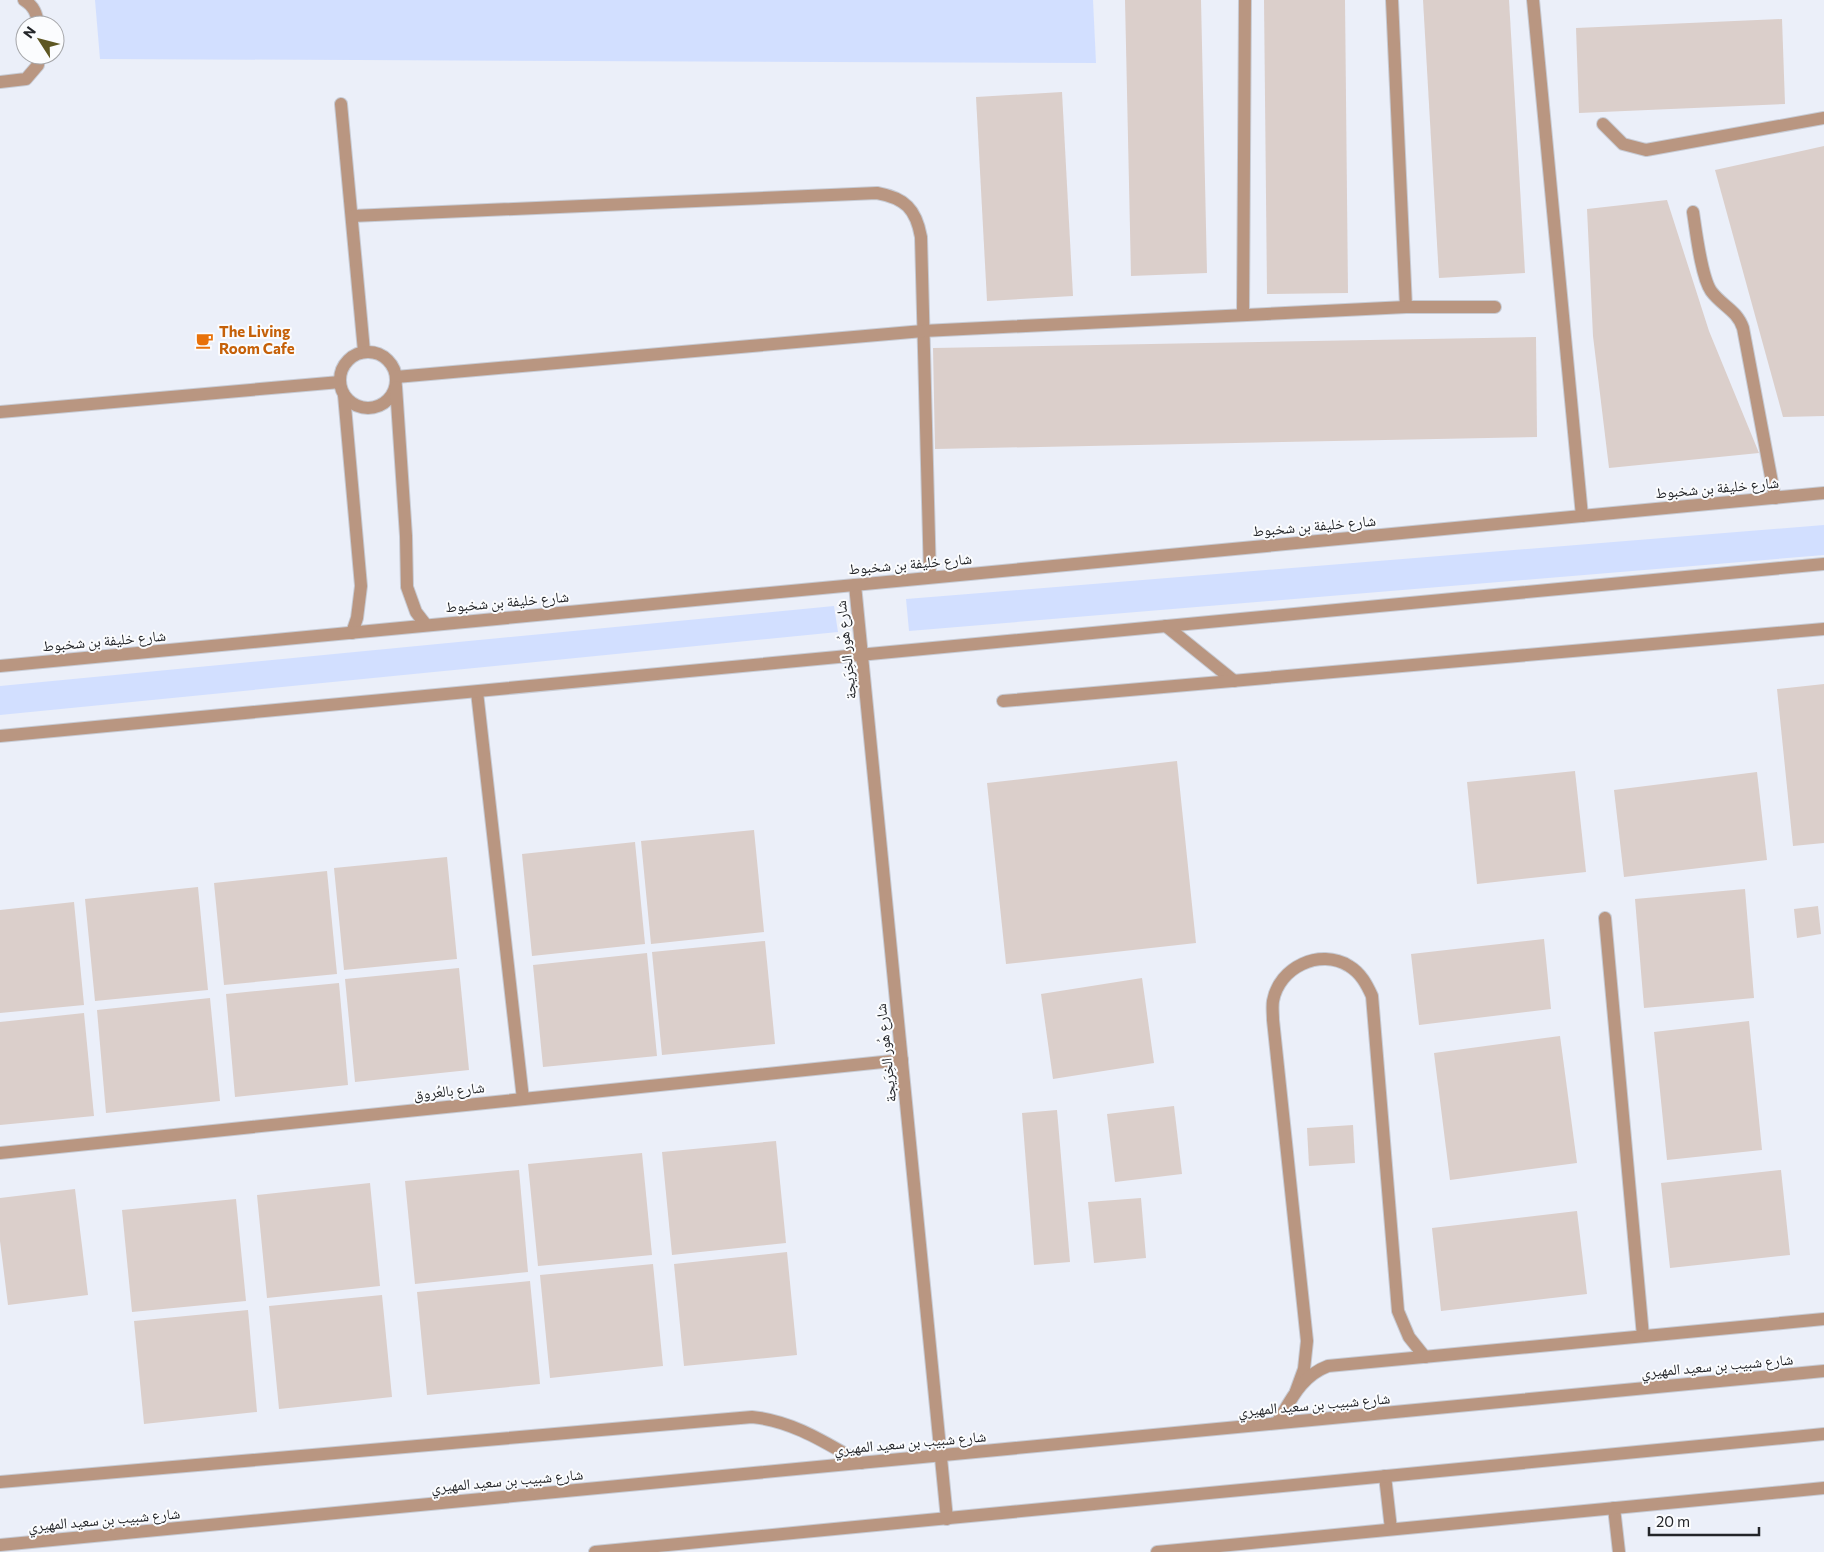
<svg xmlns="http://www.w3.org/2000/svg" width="1824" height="1552" font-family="Commissioner,'Noto Naskh Arabic',sans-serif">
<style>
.green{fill:#d2dfff}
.building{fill:#dbcfcb}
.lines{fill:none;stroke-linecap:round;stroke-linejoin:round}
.minor-casing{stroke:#c7cbd4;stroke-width:14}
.minor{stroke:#b99681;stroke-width:12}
.labels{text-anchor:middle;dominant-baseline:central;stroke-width:4;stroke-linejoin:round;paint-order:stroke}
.food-label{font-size:15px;font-weight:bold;fill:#c56008;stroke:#fbfcfe;text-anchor:start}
.street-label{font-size:15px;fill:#232529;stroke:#fbfcfe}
</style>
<rect width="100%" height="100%" fill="#ebeff9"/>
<g class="green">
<polygon points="95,0 1093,0 1096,63 100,59"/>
<polygon points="1824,525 1824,555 909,631 906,599"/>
<polygon points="834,606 838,632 0,715 0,686"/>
</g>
<g class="building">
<polygon points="1125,0 1201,0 1207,273 1131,276"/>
<polygon points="1264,0 1345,0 1348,293 1267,294"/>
<polygon points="1423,0 1509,0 1525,273 1439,278"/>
<polygon points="1782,19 1785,104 1579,113 1576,28"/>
<polygon points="1062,92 1073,296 987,301 976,97"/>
<polygon points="1824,146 1824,416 1783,417 1715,170"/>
<polygon points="1667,200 1709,331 1759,453 1609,468 1593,336 1587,209"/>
<polygon points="1536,337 1537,437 935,449 933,348"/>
<polygon points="1824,684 1824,843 1793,846 1777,689"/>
<polygon points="1177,761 1196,943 1006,964 987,783"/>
<polygon points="1575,771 1586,872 1477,884 1467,782"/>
<polygon points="1757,772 1767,860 1624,877 1614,790"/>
<polygon points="754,830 764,932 651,944 641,841"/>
<polygon points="635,842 645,944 532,956 522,854"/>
<polygon points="447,857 457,959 344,970 334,868"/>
<polygon points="327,871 337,974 224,985 214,883"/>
<polygon points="198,887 208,990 95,1001 85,899"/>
<polygon points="1745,889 1754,998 1644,1008 1635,899"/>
<polygon points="74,902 84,1005 0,1013 0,910"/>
<polygon points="1818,906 1821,934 1797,938 1794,909"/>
<polygon points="1544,939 1551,1009 1419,1025 1411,954"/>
<polygon points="765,941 775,1044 662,1055 652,952"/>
<polygon points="647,953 657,1056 543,1067 533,965"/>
<polygon points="459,968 469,1070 355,1082 345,979"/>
<polygon points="1142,978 1154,1063 1053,1079 1041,994"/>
<polygon points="339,983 348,1085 235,1097 226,994"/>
<polygon points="210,998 220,1101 106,1113 97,1010"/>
<polygon points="84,1013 94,1116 0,1125 0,1022"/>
<polygon points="1749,1021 1762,1150 1667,1160 1654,1032"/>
<polygon points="1560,1036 1577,1163 1450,1180 1434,1053"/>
<polygon points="1174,1106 1182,1174 1115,1182 1107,1114"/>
<polygon points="1057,1110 1070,1262 1034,1265 1022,1113"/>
<polygon points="1353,1125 1355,1163 1309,1166 1307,1128"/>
<polygon points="776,1141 786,1243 672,1255 662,1152"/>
<polygon points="642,1153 652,1255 538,1266 528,1164"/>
<polygon points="519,1170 528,1272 415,1284 405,1181"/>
<polygon points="1781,1170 1790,1255 1670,1268 1661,1183"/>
<polygon points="370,1183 380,1286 267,1298 257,1195"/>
<polygon points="75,1189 88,1295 8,1305 0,1241 0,1198"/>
<polygon points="1141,1198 1146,1258 1094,1263 1088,1202"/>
<polygon points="236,1199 246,1301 132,1312 122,1210"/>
<polygon points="1577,1211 1587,1294 1441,1311 1432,1228"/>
<polygon points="787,1252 797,1355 684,1366 674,1264"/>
<polygon points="653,1264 663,1366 550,1378 540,1275"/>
<polygon points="530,1281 540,1384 427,1395 417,1292"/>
<polygon points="382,1295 392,1397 279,1409 269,1306"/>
<polygon points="248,1310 257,1412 144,1424 134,1321"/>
</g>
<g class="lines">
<defs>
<g id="minor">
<path d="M24,0C34,6 37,14 38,25"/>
<polyline points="1392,0 1406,307"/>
<polyline points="1533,0 1582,516"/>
<polyline points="0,82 26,79 38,65 39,55"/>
<polyline points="341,104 364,351"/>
<polyline points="1603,124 1623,144 1646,150 1824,118"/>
<path d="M1693,212C1696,231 1701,276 1711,291C1722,306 1737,310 1743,328L1775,498"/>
<path d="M352,216L877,193C905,198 916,209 921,237L930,577"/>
<polyline points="1243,315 1245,0"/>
<circle cx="368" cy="380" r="28"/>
<polyline points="396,377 923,331 1406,307 1495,307"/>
<polyline points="396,387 406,536 407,587 416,612 426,625"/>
<polyline points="344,395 361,586 357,618 352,633"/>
<polyline points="0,412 340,382"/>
<polyline points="855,585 947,1519"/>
<polyline points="1166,626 1234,681"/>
<polyline points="0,666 1824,493"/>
<polyline points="477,692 523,1099"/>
<polyline points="1003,701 1824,629"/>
<polyline points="0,736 1824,564"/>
<polyline points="1605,918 1643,1336"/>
<polyline points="0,1153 902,1060"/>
<path d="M1296,1391L1304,1369L1307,1341L1273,1020C1273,1014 1272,1007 1273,1001C1279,967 1320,948 1349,966C1361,973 1367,985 1372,996L1398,1311L1409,1337L1425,1357"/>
<path d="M1277,1423C1291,1400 1301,1376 1328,1366L1824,1319"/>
<polyline points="1385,1476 1391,1529"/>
<path d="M0,1482L752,1417C793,1421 826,1443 861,1463"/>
<polyline points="1614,1508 1619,1552"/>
<polyline points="0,1545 1824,1371"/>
<polyline points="595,1552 1824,1434"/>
<polyline points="1157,1552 1824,1488"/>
</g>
</defs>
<use href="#minor" class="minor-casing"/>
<use href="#minor" class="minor"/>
</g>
<defs>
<symbol id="cafe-bare" viewBox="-9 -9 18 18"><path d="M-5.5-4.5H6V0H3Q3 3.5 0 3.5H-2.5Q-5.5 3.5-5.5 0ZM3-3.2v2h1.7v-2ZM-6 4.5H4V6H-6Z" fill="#e8710a" stroke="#fbfcfe" stroke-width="2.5" paint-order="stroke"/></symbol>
</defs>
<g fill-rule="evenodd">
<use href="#cafe-bare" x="192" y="328" width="25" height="25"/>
</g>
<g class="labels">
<g class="food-label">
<text x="219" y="331">The Living<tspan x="219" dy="17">Room Cafe</tspan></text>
</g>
<g class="street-label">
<text transform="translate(1717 487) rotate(-5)">شارع خليفة بن شخبوط</text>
<text transform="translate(1314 525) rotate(-5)">شارع خليفة بن شخبوط</text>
<text transform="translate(910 563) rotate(-5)">شارع خليفة بن شخبوط</text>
<text transform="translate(507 601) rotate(-5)">شارع خليفة بن شخبوط</text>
<text transform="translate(104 640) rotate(-5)">شارع خليفة بن شخبوط</text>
<text transform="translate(845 650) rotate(-96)">شارع هُور الخِرَيجة</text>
<text transform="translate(885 1053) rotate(-96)">شارع هُور الخِرَيجة</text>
<text transform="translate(449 1090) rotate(-6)">شارع بالعُروق</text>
<text transform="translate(1717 1365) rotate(-5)">شارع شبيب بن سعيد المهيري</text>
<text transform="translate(1314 1404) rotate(-5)">شارع شبيب بن سعيد المهيري</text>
<text transform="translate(910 1442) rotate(-5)">شارع شبيب بن سعيد المهيري</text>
<text transform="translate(507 1480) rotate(-5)">شارع شبيب بن سعيد المهيري</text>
<text transform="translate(104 1519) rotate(-5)">شارع شبيب بن سعيد المهيري</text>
</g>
</g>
<g transform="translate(40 40) rotate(306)"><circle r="24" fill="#fbfcfe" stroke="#a5a6a9"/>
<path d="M0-4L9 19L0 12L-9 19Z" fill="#5e5723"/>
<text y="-8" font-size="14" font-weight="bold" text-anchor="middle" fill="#232529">N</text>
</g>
<path d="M1649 1527v8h110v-8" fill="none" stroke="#232529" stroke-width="2.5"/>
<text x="1656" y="1527" font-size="15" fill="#232529" stroke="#fbfcfe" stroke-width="4" paint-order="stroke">20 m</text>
</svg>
